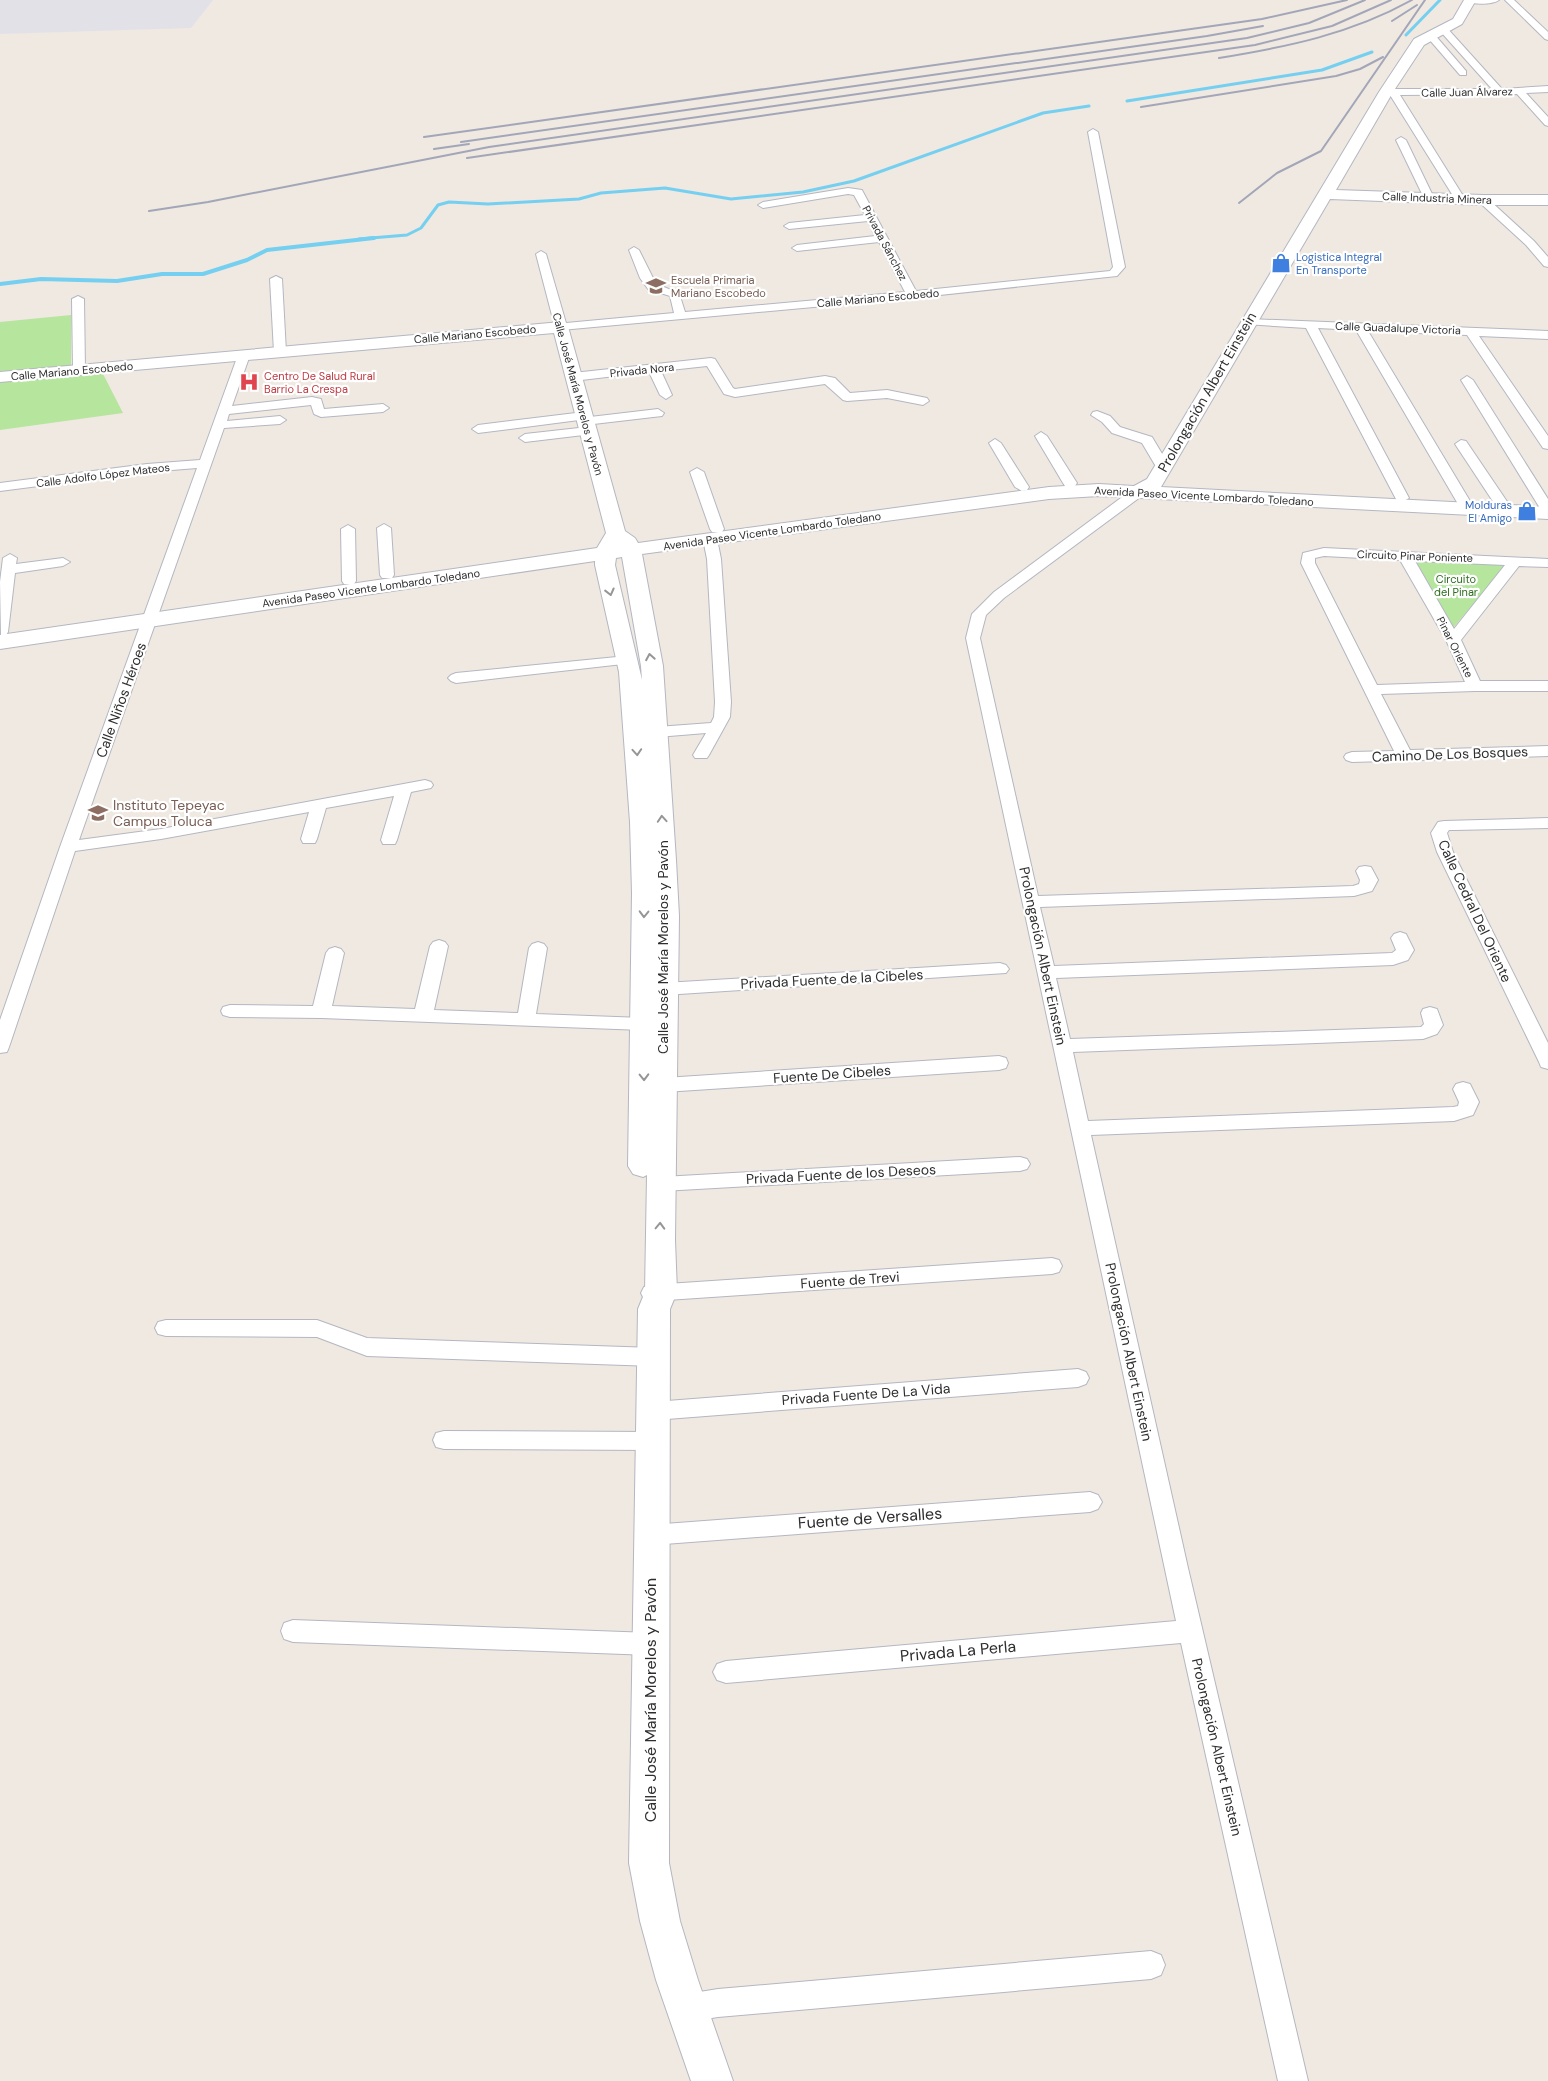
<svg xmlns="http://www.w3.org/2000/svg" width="1548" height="2081" font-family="'DM Sans',sans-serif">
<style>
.industrial{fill:#e3e1e8}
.green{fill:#b6e59e}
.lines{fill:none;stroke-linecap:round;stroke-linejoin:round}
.stream-far1{stroke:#75cff0;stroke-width:3}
.stream{stroke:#75cff0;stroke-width:4}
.street-casing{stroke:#b4b7c1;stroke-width:2}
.secondary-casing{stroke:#b4b7c1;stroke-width:2}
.street{fill:#fff;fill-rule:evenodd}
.secondary{fill:#fff;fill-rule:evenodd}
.rail{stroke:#a3a6b8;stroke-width:2}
.oneway{stroke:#969696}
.labels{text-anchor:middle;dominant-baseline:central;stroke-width:4.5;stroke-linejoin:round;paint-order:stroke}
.far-street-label{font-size:11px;fill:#2e2e2e;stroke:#fff}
.far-shop-label{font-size:11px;fill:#366cbe;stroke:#fff;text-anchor:start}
.far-education-label{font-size:11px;fill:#785e54;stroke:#fff;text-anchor:start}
.far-health-label{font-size:11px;fill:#be3a42;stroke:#fff;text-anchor:start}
.far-park-label{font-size:11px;fill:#2c6e1b;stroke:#fff}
.street-label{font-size:14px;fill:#2e2e2e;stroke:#fff}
.education-label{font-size:14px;fill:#785e54;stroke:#fff;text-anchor:start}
.near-street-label{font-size:16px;fill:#2e2e2e;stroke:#fff}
</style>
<rect width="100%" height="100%" fill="#efe9e1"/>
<polygon class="industrial" points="0,0 213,0 191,28 0,34"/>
<g class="green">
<polygon points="71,315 71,366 0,376 0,322"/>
<polygon points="101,370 123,413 0,430 0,378"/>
<polygon points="1411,559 1508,563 1453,628"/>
</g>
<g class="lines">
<g class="stream-far1">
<polyline points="1406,35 1440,0"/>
<polyline points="1127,101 1322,70 1372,52"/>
<polyline points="359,239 407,235 421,228 438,205 449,202 488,204 579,199 601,193 665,188 731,199 803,192 854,181 1043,113 1089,106"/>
</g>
<polyline class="stream" points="0,284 41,279 117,281 162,274 203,274 247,260 267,250 374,238"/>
<defs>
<g id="street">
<path d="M1465,0H1499C1492,5 1472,5 1465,0Z"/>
<polygon points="1505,0 1514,0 1548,32 1548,40 1545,39"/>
<polygon points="1443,26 1446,27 1502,89 1548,86 1548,92 1526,93 1548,117 1548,126 1545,125 1517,94 1400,95 1465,199 1460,202 1455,199 1390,95 1381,92 1386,89 1492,89 1440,31 1440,27"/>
<polygon points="1431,33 1434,34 1466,71 1466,75 1460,75 1428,38 1427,36"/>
<polygon points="1093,129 1098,132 1125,267 1117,276 912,298 561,330 555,327 536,254 541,251 546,254 566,323 674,313 670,296 648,289 640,278 629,250 634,247 639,250 656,284 679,293 685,312 905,292 879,242 797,251 792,248 797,245 875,236 868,221 789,229 784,226 789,223 865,215 854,195 848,194 763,208 758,205 763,202 848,188 862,190 863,192 916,291 1110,271 1113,267 1088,132"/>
<polygon points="1401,137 1406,140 1434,198 1433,200 1429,201 1424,198 1396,140"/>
<polygon points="1483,197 1487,198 1534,241 1548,257 1548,267 1544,266 1526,245 1479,202 1478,200"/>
<polygon points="276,276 282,279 286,352 280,356 274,352 270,279"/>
<polygon points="78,296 84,299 85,370 79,374 73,370 72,299"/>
<polygon points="1249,319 1548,331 1548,339 1479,336 1548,436 1548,449 1543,448 1467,335 1368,331 1470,501 1468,504 1458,504 1356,330 1318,328 1409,498 1402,502 1397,501 1306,328 1245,324 1243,322 1245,320"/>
<polygon points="244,351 250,355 232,406 312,397 321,399 324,409 383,404 389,408 383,412 321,417 314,414 311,405 229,414 227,421 280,416 286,420 280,424 224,428 79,840 161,829 425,780 431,782 433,785 431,788 411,792 397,840 395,844 383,844 381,840 394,796 326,808 317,839 315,843 303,843 301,839 309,812 161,839 75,851 9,1047 7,1052 0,1053 0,1020 60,847 197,468 147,472 0,491 0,483 147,464 200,460 238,355"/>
<polygon points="711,358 715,359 733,388 735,389 825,376 835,378 850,393 887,390 927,398 929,401 923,405 887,398 847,401 843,400 825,384 735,397 724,394 707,366 661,371 672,395 666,399 660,395 649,372 573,381 567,377 573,373"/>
<polygon points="1467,376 1473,380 1548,499 1548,508 1540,508 1538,505 1461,380"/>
<polygon points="658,409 664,413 662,416 585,425 581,424 579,420 478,433 472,429 478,425 584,412 588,413 590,417"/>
<polygon points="1097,411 1110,416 1120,427 1152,437 1170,467 1168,470 1158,470 1142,443 1112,433 1102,422 1091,415 1093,412"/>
<polygon points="588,427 594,431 592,434 525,442 519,438 525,434"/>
<polygon points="1041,432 1047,436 1077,483 1075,486 1065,486 1063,483 1035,436"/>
<polygon points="995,439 1001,443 1029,487 1027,490 1022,491 1015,487 989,443"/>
<polygon points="1461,440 1466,441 1508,503 1506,506 1501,507 1494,503 1455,444"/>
<polygon points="697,468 704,472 724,529 722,532 712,532 710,529 690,472"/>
<polygon points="1138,488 1145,492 1143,495 1004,598 986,615 980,638 1038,896 1353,886 1359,884 1360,880 1356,871 1359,867 1365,866 1371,867 1378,880 1372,891 1354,896 1040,907 1054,966 1392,953 1396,950 1391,938 1394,934 1400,932 1406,934 1414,950 1408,960 1393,965 1056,978 1070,1039 1421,1027 1424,1024 1421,1013 1423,1009 1430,1007 1437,1009 1443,1025 1437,1034 1423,1039 1073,1052 1088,1121 1453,1107 1458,1106 1459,1102 1453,1089 1456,1084 1463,1082 1470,1084 1479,1102 1473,1115 1454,1121 1091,1135 1188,1568 1308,2081 1278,2081 1181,1643 726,1683 717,1680 713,1672 717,1664 726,1661 1176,1621 966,638 972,614 994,592 1133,489"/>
<polygon points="384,524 391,528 394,575 392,578 382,578 380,575 377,528"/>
<polygon points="348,525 355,529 356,581 354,584 344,584 342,581 341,529"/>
<polygon points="710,535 717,539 721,559 731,702 730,717 709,755 707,758 695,758 693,755 706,733 657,737 651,735 649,732 651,729 657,727 711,723 714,717 715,702 707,559 703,539"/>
<path d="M1324,548L1548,559V567L1519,566L1461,640L1480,681H1548V691H1475L1381,694L1410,750L1548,746V756L1352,762L1346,760L1344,757L1346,754L1352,752L1394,751L1301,563L1303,553ZM1324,556L1400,560L1446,640L1465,682L1377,685L1315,563V558ZM1415,561L1505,565L1454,629Z"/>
<polygon points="10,554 17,558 16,564 63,558 70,562 63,566 15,573 8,632 6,635 1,636 0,582 3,558"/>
<polygon points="627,656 632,657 634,660 632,663 456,683 451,681 448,678 451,675 456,673"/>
<polygon points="1548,818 1548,828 1454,830 1449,830 1447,833 1453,852 1548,1043 1548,1069 1541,1067 1539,1062 1437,852 1431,833 1438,822 1444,821"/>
<polygon points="439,940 445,942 448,946 434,1010 518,1013 529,948 532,944 538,942 544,944 547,948 536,1014 643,1018 650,1020 652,1024 650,1028 643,1030 321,1018 230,1017 223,1015 221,1011 223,1007 230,1005 313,1006 326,953 329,949 335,947 341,949 344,953 332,1006 415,1009 430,946 433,942"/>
<polygon points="1000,963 1006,965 1009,969 1006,973 664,995 658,993 655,989 658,985 664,983"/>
<polygon points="999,1056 1006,1058 1008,1063 1006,1068 999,1070 664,1092 657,1090 654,1085 657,1080 664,1078"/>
<polygon points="1020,1157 1027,1159 1030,1164 1027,1169 1020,1171 662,1191 655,1189 652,1184 655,1179 662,1177"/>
<polygon points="1052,1258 1059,1260 1062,1266 1059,1272 1052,1274 652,1301 644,1299 641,1293 644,1287 652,1285"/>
<polygon points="166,1320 317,1320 367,1338 654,1348 662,1351 665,1357 662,1363 654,1366 367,1356 317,1337 166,1336 158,1334 155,1328 158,1322"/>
<polygon points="1078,1369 1086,1372 1089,1378 1086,1384 1078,1387 654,1420 646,1417 643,1411 646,1405 654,1402"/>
<polygon points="444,1431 653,1432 661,1434 664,1441 661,1448 653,1450 444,1449 436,1447 433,1440 436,1433"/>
<polygon points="1090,1492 1098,1495 1102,1502 1098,1509 1090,1512 651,1545 643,1542 639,1535 643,1528 651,1525"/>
<polygon points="293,1620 651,1633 660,1636 663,1644 660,1652 651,1655 293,1642 284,1639 281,1631 284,1623"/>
<polygon points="1151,1951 1161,1955 1165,1965 1161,1975 1151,1979 718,2017 687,2022 677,2018 673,2008 677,1998 687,1994 718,1989"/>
</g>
<path id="secondary" d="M1464,0H1476L1462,24L1424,45L1393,92L1336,190L1483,195H1548V205H1483L1330,199L1161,487L1548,507V519L1099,496L1049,499L642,554L663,666L676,860L679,916L675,1240L677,1292L670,1309L669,1863L680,1921L698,1980L733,2081H691L656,1980L640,1921L629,1863L638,1309L645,1292L647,1175L643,1177L633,1174L628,1166L632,893L630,822L619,672L595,565V561L0,649V635L597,548L606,533L554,333L0,382V372L561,322L567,323L625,531L635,538L638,543L1049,487L1099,484L1134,486L1147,479L1379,92L1414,39L1453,19ZM622,557L641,666L642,680L615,565L616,558Z"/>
</defs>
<use href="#street" class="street-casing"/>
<use href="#secondary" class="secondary-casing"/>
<use href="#street" class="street"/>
<use href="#secondary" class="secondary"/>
<g class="rail">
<polyline points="1392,21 1417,5"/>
<path d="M1219,58C1287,47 1351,34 1412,0"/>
<polyline points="1141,107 1336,76 1360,69 1383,57"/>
<polyline points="424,137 1262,19 1347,0"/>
<polyline points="461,142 1207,36 1263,26"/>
<polyline points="434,149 469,144"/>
<polyline points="467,158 1255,45 1332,26 1391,0"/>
<polyline points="1239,203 1277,173 1321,151 1425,0"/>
<polyline points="149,211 208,202 489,147 1247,38 1309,23 1365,0"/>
</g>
</g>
<defs><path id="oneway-chevron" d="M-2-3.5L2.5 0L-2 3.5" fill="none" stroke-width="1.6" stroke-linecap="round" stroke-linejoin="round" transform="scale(1.25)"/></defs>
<g class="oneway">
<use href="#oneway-chevron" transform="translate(610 592) rotate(76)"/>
<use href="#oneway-chevron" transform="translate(650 657) rotate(-100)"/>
<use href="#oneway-chevron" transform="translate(637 752) rotate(86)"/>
<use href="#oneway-chevron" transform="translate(662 819) rotate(-94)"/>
<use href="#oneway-chevron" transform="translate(644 914) rotate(91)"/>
<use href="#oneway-chevron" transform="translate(644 1077) rotate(89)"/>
<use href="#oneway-chevron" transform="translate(660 1226) rotate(-88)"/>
</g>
<defs>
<symbol id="shop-bare" viewBox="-9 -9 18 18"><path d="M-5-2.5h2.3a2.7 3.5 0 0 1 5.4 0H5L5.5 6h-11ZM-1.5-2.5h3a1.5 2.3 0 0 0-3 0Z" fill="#3f7fe0" stroke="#fff" stroke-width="2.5" paint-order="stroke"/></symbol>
<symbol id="school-bare" viewBox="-9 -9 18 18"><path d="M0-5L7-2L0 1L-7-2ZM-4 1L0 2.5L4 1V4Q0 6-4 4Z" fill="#8d6e63" stroke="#fff" stroke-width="2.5" paint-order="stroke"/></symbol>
<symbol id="hospital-bare" viewBox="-9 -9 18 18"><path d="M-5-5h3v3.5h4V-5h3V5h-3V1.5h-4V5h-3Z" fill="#e0444e" stroke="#fff" stroke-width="2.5" paint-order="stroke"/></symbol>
</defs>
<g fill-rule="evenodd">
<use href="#shop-bare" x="1267" y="249" width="28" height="28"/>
<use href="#school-bare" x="642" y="272" width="28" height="28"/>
<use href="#hospital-bare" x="235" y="368" width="28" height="28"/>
<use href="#shop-bare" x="1513" y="497" width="28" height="28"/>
<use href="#school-bare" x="84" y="799" width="28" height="28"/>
</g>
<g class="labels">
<g class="far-street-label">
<text transform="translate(1467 92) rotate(-1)">Calle Juan Álvarez</text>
<text transform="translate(1437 198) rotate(2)">Calle Industria Minera</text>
<text transform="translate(885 243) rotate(62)">Privada Sánchez</text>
<text transform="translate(878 298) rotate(-5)">Calle Mariano Escobedo</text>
<text transform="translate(1398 328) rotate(2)">Calle Guadalupe Victoria</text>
<text transform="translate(475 334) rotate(-5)">Calle Mariano Escobedo</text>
<text transform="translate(642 370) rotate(-6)">Privada Nora</text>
<text transform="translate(72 371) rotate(-5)">Calle Mariano Escobedo</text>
<text transform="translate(578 394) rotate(75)">Calle José María Morelos y Pavón</text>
<text transform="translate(103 475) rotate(-7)">Calle Adolfo López Mateos</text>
<text transform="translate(1204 496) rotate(3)">Avenida Paseo Vicente Lombardo Toledano</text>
<text transform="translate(772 531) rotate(-8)">Avenida Paseo Vicente Lombardo Toledano</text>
<text transform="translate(1415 556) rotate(2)">Circuito Pinar Poniente</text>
<text transform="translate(371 588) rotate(-8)">Avenida Paseo Vicente Lombardo Toledano</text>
<text transform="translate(1455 647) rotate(63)">Pinar Oriente</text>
</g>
<g class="far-shop-label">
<text x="1296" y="257">Logistica Integral<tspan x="1296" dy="13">En Transporte</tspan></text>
<text x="1512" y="505" text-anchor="end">Molduras<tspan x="1512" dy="13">El Amigo</tspan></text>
</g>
<g class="far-education-label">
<text x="671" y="280">Escuela Primaria<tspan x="671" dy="13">Mariano Escobedo</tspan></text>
</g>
<g class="far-health-label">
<text x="264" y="376">Centro De Salud Rural<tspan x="264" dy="13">Barrio La Crespa</tspan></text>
</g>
<g class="far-park-label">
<text x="1456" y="579">Circuito<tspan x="1456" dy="13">del Pinar</tspan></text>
</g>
<g class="street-label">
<text transform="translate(1207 392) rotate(-60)">Prolongación Albert Einstein</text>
<text transform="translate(121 700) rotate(-70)">Calle Niños Héroes</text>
<text transform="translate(1450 754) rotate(-2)">Camino De Los Bosques</text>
<text transform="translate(1475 911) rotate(65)">Calle Cedral Del Oriente</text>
<text transform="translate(663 947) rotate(-90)">Calle José María Morelos y Pavón</text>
<text transform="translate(1043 956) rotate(78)">Prolongación Albert Einstein</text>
<text transform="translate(832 979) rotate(-3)">Privada Fuente de la Cibeles</text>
<text transform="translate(832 1074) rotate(-4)">Fuente De Cibeles</text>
<text transform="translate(841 1174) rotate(-3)">Privada Fuente de los Deseos</text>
<text transform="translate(850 1280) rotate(-4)">Fuente de Trevi</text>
<text transform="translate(1129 1352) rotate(78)">Prolongación Albert Einstein</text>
<text transform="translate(866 1394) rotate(-4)">Privada Fuente De La Vida</text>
<text transform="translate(1217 1747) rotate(77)">Prolongación Albert Einstein</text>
</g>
<g class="education-label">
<text x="113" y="805">Instituto Tepeyac<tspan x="113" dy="16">Campus Toluca</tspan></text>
</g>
<g class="near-street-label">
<text transform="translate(870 1518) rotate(-4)">Fuente de Versalles</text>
<text transform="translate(958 1651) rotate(-5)">Privada La Perla</text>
<text transform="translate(650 1700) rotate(-90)">Calle José María Morelos y Pavón</text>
</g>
</g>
</svg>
